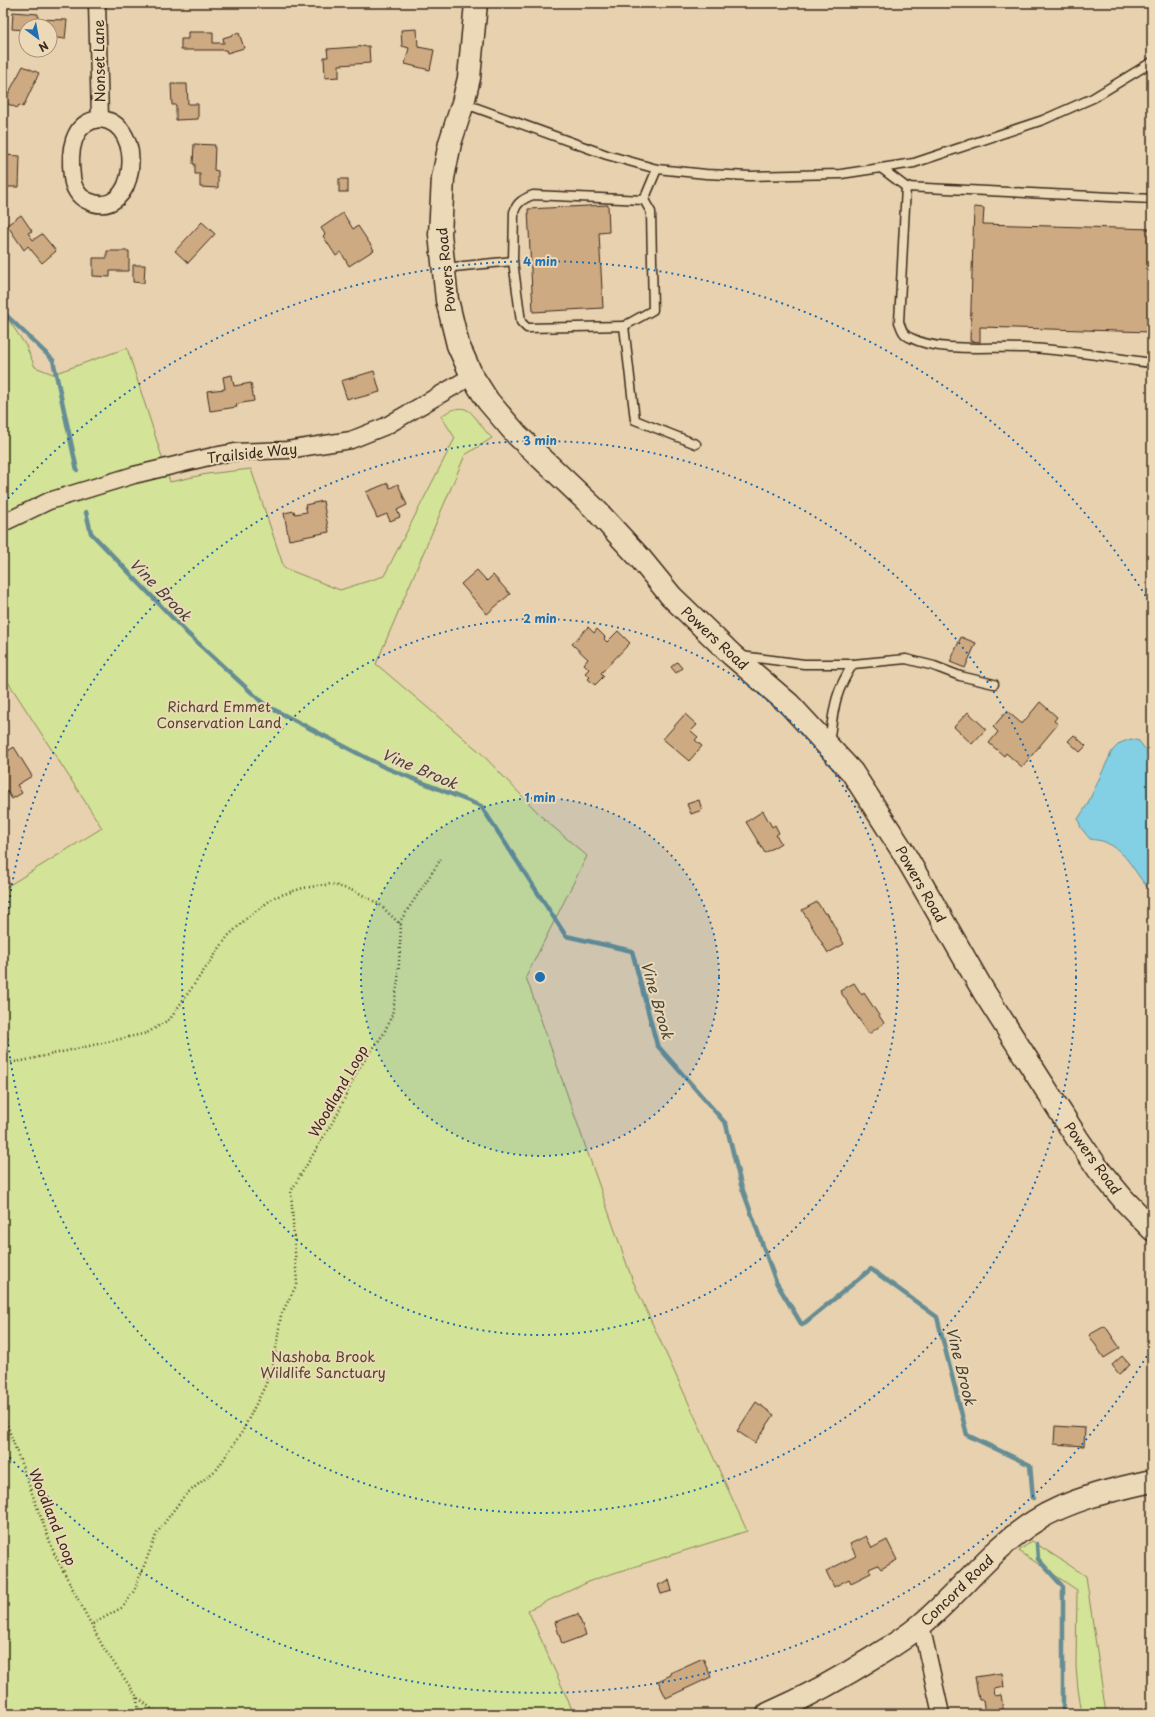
<svg xmlns="http://www.w3.org/2000/svg" width="1155" height="1717" font-family="'Playpen Sans',sans-serif">
<style>
.green{fill:#d3e397;stroke:#87865a}
.water{fill:#83cfe3;stroke:#668d94}
.lines{fill:none;stroke-linecap:round;stroke-linejoin:round}
.stream{stroke:#668d94;stroke-width:4.5}
.building{fill:#cdaa82;stroke:#3b2a1e}
.lane-casing{stroke:#3b2a1e;stroke-width:11}
.street-casing{stroke:#3b2a1e;stroke-width:19}
.secondary-casing{stroke:#3b2a1e;stroke-width:25}
.path{stroke:#3b2a1e;stroke-width:2.5;stroke-dasharray:1 3;stroke-linecap:butt}
.lane{stroke:#ecd9b7;stroke-width:8}
.street{stroke:#ecd9b7;stroke-width:16}
.secondary{stroke:#ecd9b7;stroke-width:22}
.ring{fill:none;stroke:#1f6fb2;stroke-width:2;stroke-dasharray:2 4}
.labels{text-anchor:middle;dominant-baseline:central;stroke-width:4;stroke-linejoin:round;paint-order:stroke}
.street-label{font-size:14px;fill:#3b2a1e;stroke:#ecd9b7}
.park-label{font-size:14px;fill:#524630;stroke:#ecd9b7}
.water-label{font-size:15px;font-style:italic;fill:#46433c;stroke:#ecd9b7}
.centre{fill:#1f6fb2;stroke:#ecd9b7;stroke-width:2}
.ring-label{font-size:12px;text-anchor:middle;font-weight:bold;fill:#1f6fb2;stroke:#ecd9b7;stroke-width:4;stroke-linejoin:round;paint-order:stroke}
</style>
<rect width="100%" height="100%" fill="#e8d1ae"/>
<filter id="ink" filterUnits="userSpaceOnUse"><feTurbulence type="fractalNoise" baseFrequency=".025" numOctaves="2"/><feDisplacementMap in="SourceGraphic" scale="8" xChannelSelector="R" yChannelSelector="G"/><feConvolveMatrix kernelMatrix="1 2 1 2 8 2 1 2 1" color-interpolation-filters="sRGB"/></filter>
<g filter="url(#ink)">
<g class="green">
<path d="M3,307L8,319L26,346L35,367L53,374L127,348L170,482L207,474L251,469L284,568L340,590L384,576L455,438L441,416C472,396 472,419 492,438L465,455L376,664L480,752L544,819L587,856L526,977L632,1279L747,1531L595,1579L528,1610L574,1714H3V889L102,828L3,674Z"/>
<polygon points="1032,1541 1086,1576 1106,1714 1082,1714 1078,1689 1076,1667 1077,1590 1019,1551"/>
</g>
<path class="water" d="M1131,739L1139,741L1149,754L1152,762L1149,776L1152,798V892C1135,876 1128,851 1105,842C1101,840 1094,840 1090,839L1081,828L1078,819L1087,805L1112,751L1120,743Z"/>
<g class="lines">
<g class="stream">
<polyline points="3,312 53,360 77,470"/>
<polyline points="86,512 91,533 188,634 265,705 384,767 481,806 566,936 632,951 657,1045 726,1124 741,1185 776,1282 802,1325 871,1269 937,1317 967,1435 1030,1465 1033,1498"/>
<polyline points="1037,1544 1038,1559 1063,1587 1063,1714"/>
</g>
</g>
<g class="building">
<polygon points="13,12 38,14 38,19 67,20 65,39 50,37 50,26 26,26 26,30 12,29"/>
<polygon points="417,29 418,47 434,50 430,70 405,64 409,48 402,46 401,30"/>
<polygon points="188,32 213,32 213,43 224,43 223,38 239,33 244,48 227,53 226,50 181,50 181,39 188,39"/>
<polygon points="369,46 370,63 339,65 339,77 325,78 324,57 328,57 327,49"/>
<polygon points="23,66 39,73 23,107 19,105 17,108 4,102"/>
<polygon points="171,84 187,84 188,104 198,104 198,119 176,120 176,105 172,105"/>
<polygon points="194,144 215,145 214,170 218,171 218,188 200,187 200,174 195,174 195,164 193,164"/>
<polygon points="3,155 20,156 19,187 3,187"/>
<rect x="339" y="179" width="9" height="13"/>
<polygon points="608,205 609,232 599,233 603,308 533,312 528,209"/>
<polygon points="974,207 984,208 983,224 1152,229 1152,332 980,327 980,342 970,341"/>
<polygon points="343,213 353,229 358,226 374,250 349,266 341,252 336,256 323,236 325,234 321,228"/>
<polygon points="21,215 32,231 28,233 33,240 42,234 56,251 42,263 28,246 24,250 7,225"/>
<polygon points="202,222 215,234 188,263 175,251"/>
<polygon points="107,251 129,251 129,271 110,271 110,277 93,276 93,258 107,258"/>
<polygon points="133,265 145,265 144,283 133,282"/>
<polygon points="374,371 380,392 354,399 353,397 347,399 341,381"/>
<polygon points="232,375 234,386 251,383 254,401 236,404 237,407 210,411 207,391 225,389 223,377"/>
<polygon points="388,483 390,488 398,484 407,505 397,510 400,517 390,521 387,514 377,518 366,492"/>
<polygon points="323,501 329,532 289,540 284,513 294,511 295,514 307,512 305,505"/>
<polygon points="477,570 487,581 493,575 510,594 487,614 461,584"/>
<polygon points="588,627 594,633 597,629 605,637 604,639 607,642 618,631 630,643 601,673 604,676 595,685 588,679 590,677 585,673 589,669 584,664 588,659 572,644"/>
<polygon points="961,637 976,643 965,668 950,662"/>
<polygon points="677,662 682,668 676,673 671,667"/>
<polygon points="1040,702 1057,717 1054,721 1058,724 1022,767 1006,753 1004,756 989,743 998,732 993,727 1007,711 1022,724"/>
<polygon points="968,712 986,729 972,744 954,727"/>
<polygon points="685,714 697,725 691,731 698,737 695,740 702,746 689,761 663,739"/>
<polygon points="1074,735 1086,746 1080,752 1068,741"/>
<polygon points="14,747 32,776 17,785 22,793 12,799 7,791 3,793 3,754"/>
<polygon points="699,800 702,810 691,814 687,804"/>
<polygon points="763,811 772,827 775,825 779,833 776,835 781,843 765,853 746,822"/>
<polygon points="817,902 825,914 827,913 844,944 828,953 802,910"/>
<polygon points="854,983 862,995 864,993 884,1023 869,1034 840,991"/>
<polygon points="1105,1326 1120,1348 1104,1358 1089,1335"/>
<polygon points="1122,1356 1130,1365 1119,1374 1112,1365"/>
<polygon points="756,1402 774,1415 755,1443 737,1431"/>
<polygon points="1055,1426 1085,1428 1084,1446 1054,1444"/>
<polygon points="866,1536 872,1548 887,1540 897,1560 881,1569 878,1565 869,1569 871,1573 851,1583 849,1579 834,1587 826,1571 856,1556 850,1544"/>
<polygon points="669,1580 672,1591 661,1594 658,1585"/>
<polygon points="578,1614 586,1635 562,1644 555,1622"/>
<polygon points="703,1658 711,1677 666,1698 658,1681 671,1675 670,1673"/>
<polygon points="1002,1673 1004,1687 994,1689 995,1696 1001,1695 1004,1714 985,1714 983,1700 979,1700 975,1677"/>
</g>
<g class="lines">
<defs>
<g id="lane">
<polyline points="463,103 607,155 657,169 706,174 750,176 841,174 914,163 1043,120 1093,98 1152,62"/>
<polyline points="881,168 906,187 1152,199"/>
<path d="M906,187L899,322C902,330 903,335 911,338C940,353 993,346 1025,348C1067,349 1111,358 1152,363"/>
<path d="M513,261L514,212C517,202 523,199 533,195L644,200L657,169"/>
<polyline points="444,268 513,261 521,322 527,328 624,326 635,420 696,444"/>
<polyline points="624,326 653,310 651,212 644,200"/>
<path d="M741,656L804,664H853C834,694 834,708 829,743"/>
<polyline points="853,664 906,659 934,666 960,676 994,684"/>
</g>
<g id="street">
<polyline points="97,3 100,119"/>
<path d="M100,119C148,123 136,223 88,201C78,197 73,187 72,177C69,153 71,122 100,119Z"/>
<polyline points="3,523 49,501 134,475 213,456 235,452 287,450 351,440 386,426 472,376"/>
<polyline points="921,1625 941,1714"/>
</g>
<g id="secondary">
<polyline points="476,3 469,78 463,103 450,143 443,178 440,234 447,300 458,345 472,376 488,401 517,435 594,508 640,558 671,596 732,655 789,704 852,772 902,850 984,992 1077,1138 1099,1170 1124,1200 1152,1229"/>
<path d="M768,1714C807,1697 843,1677 879,1654C894,1645 909,1635 922,1624C961,1591 992,1548 1035,1521C1070,1499 1112,1490 1152,1481"/>
</g>
</defs>
<use href="#lane" class="lane-casing"/>
<use href="#street" class="street-casing"/>
<use href="#secondary" class="secondary-casing"/>
<g class="path">
<polyline points="399,923 441,859"/>
<polyline points="3,1063 22,1061 147,1033 170,1019 228,936 249,916 275,897 303,888 331,884 357,892 379,904 401,925 398,981 392,1015 384,1033 357,1071 338,1113 291,1191 297,1284 281,1315 275,1355 266,1384 242,1432 217,1469 184,1496 157,1533 134,1591 123,1607 91,1625"/>
<polyline points="3,1414 54,1553 103,1647 137,1697 158,1714"/>
<polyline points="137,1698 138,1714"/>
</g>
<use href="#lane" class="lane"/>
<use href="#street" class="street"/>
<use href="#secondary" class="secondary"/>
</g>
</g>
<circle cx="540" cy="977" r="179" fill="#1f6fb2" fill-opacity=".12"/>
<g class="ring">
<circle cx="540" cy="977" r="179"/>
<circle cx="540" cy="977" r="358"/>
<circle cx="540" cy="977" r="536"/>
<path d="M1150 1351A715 715 0 0 1 4 1451M4 503A715 715 0 0 1 1150 603"/>
</g>
<g class="labels">
<g class="street-label">
<text transform="translate(99 61) rotate(-91)">Nonset Lane</text>
<text transform="translate(446 270) rotate(-96)">Powers Road</text>
<text transform="translate(252 453) rotate(-6)">Trailside Way</text>
<text transform="translate(715 638) rotate(43)">Powers Road</text>
<text transform="translate(921 884) rotate(60)">Powers Road</text>
<text transform="translate(338 1091) rotate(-60)">Woodland Loop</text>
<text transform="translate(1093 1158) rotate(54)">Powers Road</text>
<text transform="translate(53 1517) rotate(68)">Woodland Loop</text>
<text transform="translate(957 1590) rotate(-44)">Concord Road</text>
</g>
<g class="park-label">
<text x="219" y="706">Richard Emmet<tspan x="219" dy="16">Conservation Land</tspan></text>
<text x="323" y="1356">Nashoba Brook<tspan x="323" dy="16">Wildlife Sanctuary</tspan></text>
</g>
<g class="water-label">
<text transform="translate(161 589) rotate(46)">Vine Brook</text>
<text transform="translate(420 768) rotate(23)">Vine Brook</text>
<text transform="translate(658 1000) rotate(74)">Vine Brook</text>
<text transform="translate(962 1366) rotate(76)">Vine Brook</text>
</g>
</g>
<circle cx="540" cy="977" r="6" class="centre"/>
<g class="ring-label">
<text x="540" y="266">4 min</text>
<text x="540" y="445">3 min</text>
<text x="540" y="623">2 min</text>
<text x="540" y="802">1 min</text>
</g>
<rect width="1155" height="1717" fill="none" stroke="#ecd9b7" stroke-width="16"/>
<rect x="8" y="8" width="1139" height="1701" fill="none" stroke="#3b2a1e" stroke-width="1.5" filter="url(#ink)"/>
<g transform="translate(38 38) rotate(148)"><circle r="19" fill="#ecd9b7" stroke="#a5937a"/>
<path d="M0-3L7 15L0 10L-7 15Z" fill="#1f6fb2"/>
<text y="-6" font-size="11" font-weight="bold" text-anchor="middle" fill="#3b2a1e">N</text>
</g>
</svg>
